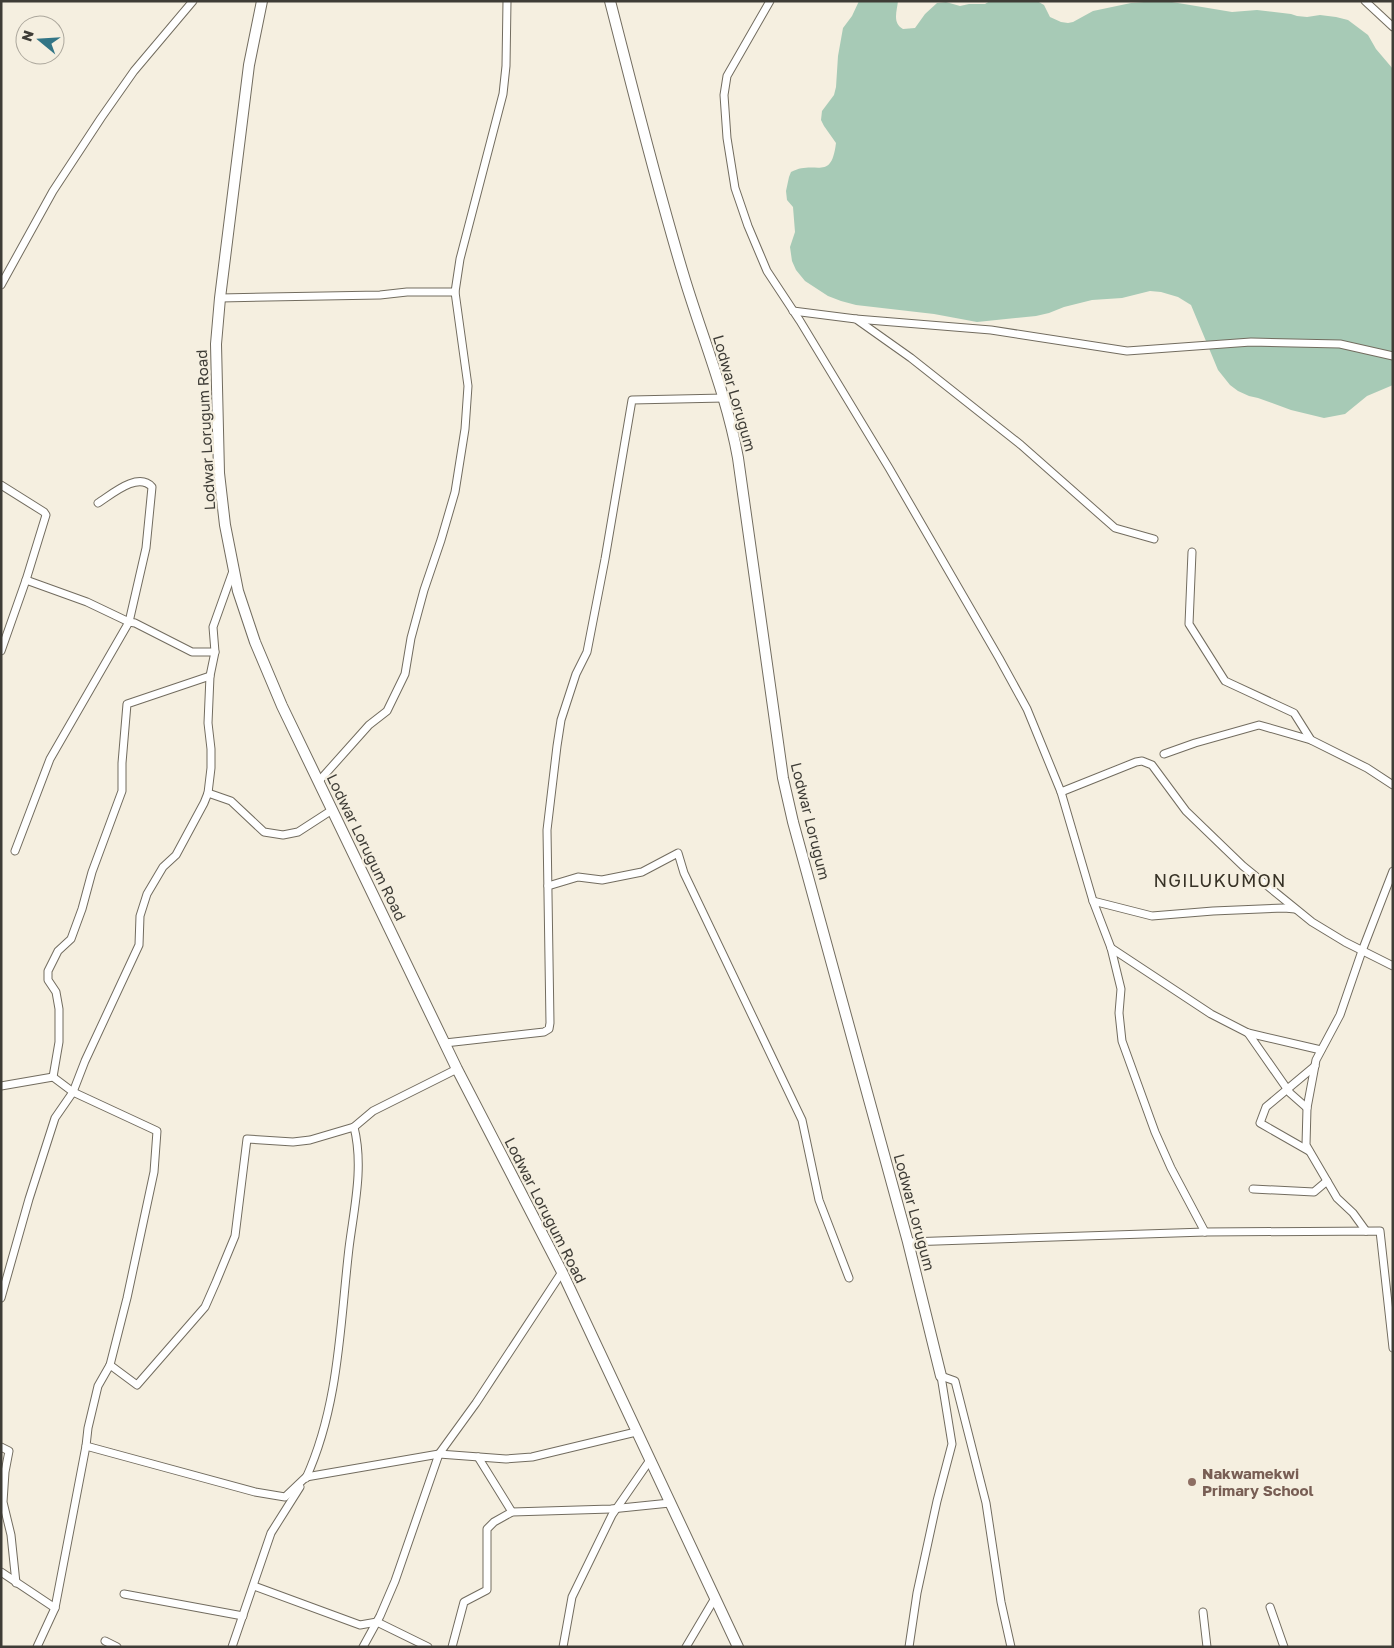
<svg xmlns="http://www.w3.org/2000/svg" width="1394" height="1648" font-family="'Golos Text',sans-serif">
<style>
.green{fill:#a7cab6}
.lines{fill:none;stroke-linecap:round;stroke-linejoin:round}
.street-casing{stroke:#726c5f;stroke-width:9}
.secondary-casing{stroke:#726c5f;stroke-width:12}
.street{stroke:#fff;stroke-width:7}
.secondary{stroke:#fff;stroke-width:10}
.education-dot{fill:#8d6e63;stroke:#f5efe0;stroke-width:2}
.labels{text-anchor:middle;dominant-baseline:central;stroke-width:4.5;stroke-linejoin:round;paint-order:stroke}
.street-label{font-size:15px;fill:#3e3c36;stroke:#f5efe0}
.education-label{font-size:15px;font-weight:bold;fill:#785e54;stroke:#f5efe0;text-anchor:start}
.quarter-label{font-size:18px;letter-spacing:1px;fill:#373226;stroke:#f5efe0}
</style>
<rect width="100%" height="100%" fill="#f5efe0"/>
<path class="green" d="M859,1H898C897,11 892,23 903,29L915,28L925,14L937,3L946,2L960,6L969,4H985L990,1H1037L1044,5L1050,17L1061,22L1068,23L1073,22L1093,11L1131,3L1157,1H1166L1232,12L1257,10L1291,14L1297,16L1307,17L1320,15L1336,17L1348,20L1368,35L1376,49L1393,69V385L1367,396L1345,414L1324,418L1291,410L1258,398L1249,396L1238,391L1230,385L1218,370L1191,305L1178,297L1161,292L1150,291L1122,298L1092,300L1064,307L1049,313L1036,316L977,322L934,314L856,305L841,301L828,296L805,281L796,270L792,261L790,247L795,232L793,207L787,200L786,191L789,177L791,172C816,159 831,183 836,143L824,126L821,120L822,111L834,95L836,87L838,56L843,28L852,16Z"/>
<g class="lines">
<defs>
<g id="street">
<polyline points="770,1 727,76 724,95 727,138 735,188 748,226 767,271 800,321 889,468 999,658 1027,709 1061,792 1093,901 1111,948 1121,989 1119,1013 1122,1041 1155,1132 1171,1168 1205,1232"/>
<polyline points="1365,1 1393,27"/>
<polyline points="1,285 53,191 101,118 134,71 193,1"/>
<polyline points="220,298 380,295 407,292 455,292"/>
<polyline points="793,311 856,319 911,358 1021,445 1115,528 1154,539"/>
<polyline points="856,319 991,330 1127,351 1251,342 1340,344 1393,356"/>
<polyline points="1,485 44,512 46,515 26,580 1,651"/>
<polyline points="1192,552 1189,624 1225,681 1294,713 1311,740 1367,768 1393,785"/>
<polyline points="26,580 87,602 129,622 135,623 192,652 215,652"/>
<polyline points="1164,754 1195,743 1259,725 1311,740"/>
<polyline points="319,781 369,725 387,711 405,674 411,638 424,590 441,540 455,492 465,429 468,386 455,292 460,259 503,94 506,66 507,1"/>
<polyline points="1061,792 1136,762 1142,761 1152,765 1186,811 1243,866 1312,922 1345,942 1393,966"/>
<polyline points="208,793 231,801 264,832 283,835 298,832 332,810"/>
<path d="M15,851L50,759L129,622L146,548L152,487C138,471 111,495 98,503"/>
<polyline points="548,886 578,877 602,880 642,872 678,853 684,873 802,1120 819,1200 849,1278"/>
<polyline points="1093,901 1152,916 1213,911 1284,908 1295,909"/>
<polyline points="1111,948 1211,1014 1248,1033 1321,1050"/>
<polyline points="1248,1033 1290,1093 1307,1108"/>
<polyline points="445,1043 544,1032 549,1029 550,1023 547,830 557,746 561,720 576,674 587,652 605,559 632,400 724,398"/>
<polyline points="53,1077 59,1042 59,1009 56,992 48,980 48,971 58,951 71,939 82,909 92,872 122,791 122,763 127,704 210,676"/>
<polyline points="1,1086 53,1077 73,1092 157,1131 154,1172 127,1298 110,1365 98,1386 88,1428 86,1446 55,1608 37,1647"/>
<polyline points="1309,1151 1260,1123 1266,1107 1315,1066"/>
<polyline points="1253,1189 1314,1192 1327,1181"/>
<polyline points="1366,1231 1353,1213 1337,1198 1306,1145 1307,1108 1316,1060 1340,1015 1362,951 1393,871"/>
<polyline points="908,1242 1205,1232 1380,1231 1393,1348"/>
<polyline points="1,1298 29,1199 55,1118 73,1092 85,1061 139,945 140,916 147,894 163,867 176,855 204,803 208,793 211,768 211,749 208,723 210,676 215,652 213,627 233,571"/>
<polyline points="110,1365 137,1385 205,1307 216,1282 235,1236 247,1139 293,1142 310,1140 354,1127 373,1111 457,1069"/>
<polyline points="941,1376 955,1381 986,1503 1001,1602 1011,1647"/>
<polyline points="86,1446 255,1492 285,1497 306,1477 439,1454 506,1459 532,1457 636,1432"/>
<polyline points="1,1447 9,1451 5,1472 3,1502 11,1535 16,1583"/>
<polyline points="478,1457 512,1512"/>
<path d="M306,1478C339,1406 340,1325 349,1248C354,1208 364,1167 354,1127"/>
<polyline points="1,1572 55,1608"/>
<polyline points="254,1586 360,1625 377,1622 428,1647"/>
<polyline points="124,1594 243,1616"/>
<polyline points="1270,1607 1284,1647"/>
<polyline points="1203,1612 1207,1647"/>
<polyline points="105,1641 117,1647"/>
<polyline points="232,1647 271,1533 300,1487"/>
<polyline points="363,1647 380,1616 395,1581 439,1454 476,1403 562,1272"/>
<polyline points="452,1647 464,1602 487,1590 487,1529 494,1522 512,1512 611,1509 670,1503"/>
<polyline points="563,1647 572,1597 612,1515 650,1460"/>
<polyline points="686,1647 715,1598"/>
<polyline points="909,1647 917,1593 937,1501 952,1444 941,1376"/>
</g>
<g id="secondary">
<polyline points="262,1 249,65 220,298 216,344 219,473 225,525 238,591 255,642 282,706 457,1069 562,1272 738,1647"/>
<path d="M610,1C634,94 657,188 685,280C703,339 727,397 738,458L783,778L793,822L908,1242L941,1376"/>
</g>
</defs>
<use href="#street" class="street-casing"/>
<use href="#secondary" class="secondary-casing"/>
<use href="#street" class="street"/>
<use href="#secondary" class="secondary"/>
</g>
<circle class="education-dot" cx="1192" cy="1482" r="5"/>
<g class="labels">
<g class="street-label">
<text transform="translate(735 393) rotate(74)">Lodwar Lorugum</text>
<text transform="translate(205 430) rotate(-93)">Lodwar Lorugum Road</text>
<text transform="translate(811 821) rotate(76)">Lodwar Lorugum</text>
<text transform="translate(367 847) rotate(64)">Lodwar Lorugum Road</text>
<text transform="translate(546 1210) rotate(63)">Lodwar Lorugum Road</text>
<text transform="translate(915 1212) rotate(75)">Lodwar Lorugum</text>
</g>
<g class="education-label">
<text x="1202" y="1473">Nakwamekwi<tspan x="1202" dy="17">Primary School</tspan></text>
</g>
<g class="quarter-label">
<text x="1220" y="880">NGILUKUMON</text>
</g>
</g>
<rect width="1394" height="1648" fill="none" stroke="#3e3c36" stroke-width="5"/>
<g transform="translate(40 40) rotate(288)"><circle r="24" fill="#f5efe0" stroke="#aca79c"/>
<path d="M0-4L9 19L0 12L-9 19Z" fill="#327586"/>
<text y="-8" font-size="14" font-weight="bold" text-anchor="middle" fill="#3e3c36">N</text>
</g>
</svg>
